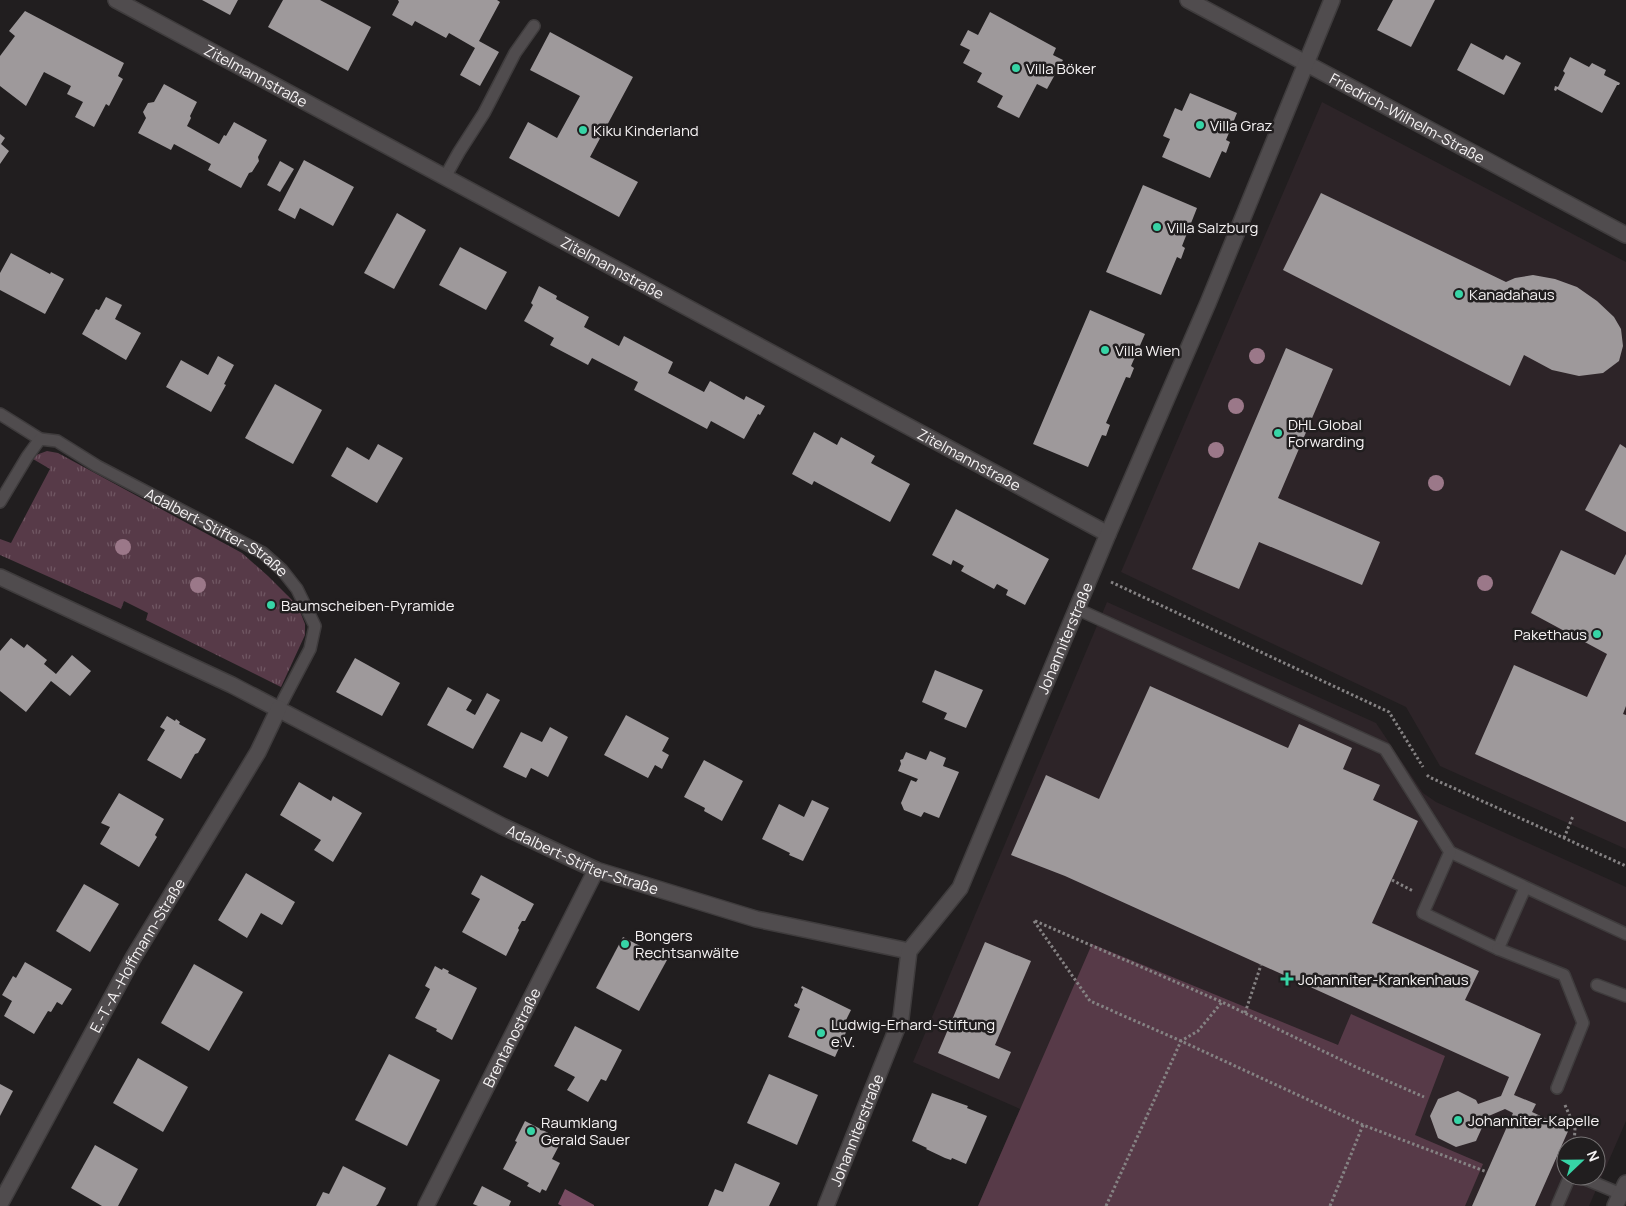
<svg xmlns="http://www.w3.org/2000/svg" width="1626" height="1206" font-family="Manrope,sans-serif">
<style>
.built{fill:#2d2428;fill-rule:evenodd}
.grass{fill:url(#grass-tufts)}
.green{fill:#573a48}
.water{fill:#794c63}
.building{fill:#9e999b}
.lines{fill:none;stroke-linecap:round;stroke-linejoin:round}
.service-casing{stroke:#3f3c3d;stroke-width:14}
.minor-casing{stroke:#3f3c3d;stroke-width:18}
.path{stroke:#858283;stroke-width:3;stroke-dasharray:2.5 2.5;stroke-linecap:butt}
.service{stroke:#504c4e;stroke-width:11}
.minor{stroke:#504c4e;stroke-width:15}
.tree{fill:#9b7889}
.poi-dot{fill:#37d4a6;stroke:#211e1f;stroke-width:2}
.labels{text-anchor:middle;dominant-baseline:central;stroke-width:5;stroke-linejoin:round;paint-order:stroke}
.poi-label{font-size:15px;fill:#f6f3f4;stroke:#211e1f;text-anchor:start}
.street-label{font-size:15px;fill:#f6f3f4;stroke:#211e1f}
</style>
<defs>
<pattern id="grass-tufts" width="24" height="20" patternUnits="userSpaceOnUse" patternTransform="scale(1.25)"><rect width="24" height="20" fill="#573a48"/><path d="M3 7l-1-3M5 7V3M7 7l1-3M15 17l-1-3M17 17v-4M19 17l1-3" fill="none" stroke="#705763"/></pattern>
</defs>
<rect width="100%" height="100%" fill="#211e1f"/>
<g class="built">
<polygon points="1322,102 1626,262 1626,849 1440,766 1406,707 1121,572"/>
<path d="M1107,602L1376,723L1423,793L1436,802L1626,887V1121L1589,1206H978L1020,1109L913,1062ZM1566,1146H1596V1176H1566Z"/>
</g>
<polygon class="grass" points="47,451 58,453 242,553 268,576 292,600 301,614 305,624 305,635 281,687 146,620 148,613 124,601 121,609 0,555 0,539 11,543 50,469 33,459 36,455"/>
<polygon class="green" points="1092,944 1338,1045 1351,1014 1445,1056 1415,1135 1483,1164 1465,1206 978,1206"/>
<polygon class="water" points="565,1189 594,1205 594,1206 562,1206 558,1204"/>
<g class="building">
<polygon points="202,0 238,0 230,15"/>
<polygon points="283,0 320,0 371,27 348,71 268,27"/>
<polygon points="398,0 497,0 500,2 479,41 499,52 480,86 460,75 475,48 449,33 446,38 415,21 412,26 392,15 399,2"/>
<polygon points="1393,0 1435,0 1411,47 1377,30"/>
<polygon points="25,11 124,63 118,76 123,79 109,106 106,104 94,127 75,117 83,102 67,94 71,86 44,72 26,106 0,86 0,56 15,36 9,31"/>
<polygon points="990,12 1056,48 1053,55 1063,60 1047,89 1037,84 1019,118 997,107 1003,96 977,82 982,73 963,63 970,50 960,45 968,30 978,35"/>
<polygon points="550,32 633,77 590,157 638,182 619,217 509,158 528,122 557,138 580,96 530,70"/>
<polygon points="1471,43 1503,60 1506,55 1521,63 1504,95 1457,70"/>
<polygon points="1570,57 1589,67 1592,63 1606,70 1604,75 1620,83 1619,85 1617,85 1602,113 1557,89 1556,91 1554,90 1555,86 1558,87 1565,73 1563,71"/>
<polygon points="164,84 197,102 190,116 191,118 187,126 219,144 224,135 226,136 234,122 267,140 258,157 259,161 252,172 249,173 241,188 208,170 211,164 174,144 171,150 138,133 146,118 143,112 148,103 154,102"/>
<polygon points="1190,93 1237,113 1226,140 1230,142 1226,153 1222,151 1210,178 1162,157 1170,139 1163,136 1175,108 1182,111"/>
<polygon points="0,134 5,138 1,144 9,151 0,164"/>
<polygon points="304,160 354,187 333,226 300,208 295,219 278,210"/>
<polygon points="280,161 294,169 280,192 267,185"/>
<polygon points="1143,185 1197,208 1182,246 1185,248 1181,259 1177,257 1161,295 1106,272"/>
<polygon points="1321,193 1506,282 1515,278 1533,275 1555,279 1577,287 1597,301 1614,317 1621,329 1623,346 1619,361 1603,373 1579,376 1552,370 1524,355 1510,386 1283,270"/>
<polygon points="397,213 426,230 394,289 364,273"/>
<polygon points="460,247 507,272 486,310 439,285"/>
<polygon points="11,253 50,274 51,272 64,279 45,314 0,290 0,273"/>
<polygon points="539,286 557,296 556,299 589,317 584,327 619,346 624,336 673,362 668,373 704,392 710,381 744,400 746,396 765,406 760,415 758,414 744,439 711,421 707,429 634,390 638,382 592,358 588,365 550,345 554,338 524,321 533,305 531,303"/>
<polygon points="106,297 122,305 115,319 141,333 126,360 82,334 96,309 99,310"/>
<polygon points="1090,310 1145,334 1131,366 1134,368 1130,378 1126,377 1106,423 1110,425 1106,436 1102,435 1088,467 1033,444"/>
<polygon points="1286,348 1333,369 1278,498 1380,542 1362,585 1259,542 1239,589 1192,569"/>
<polygon points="218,356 234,365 224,384 226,385 211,412 166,387 181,360 208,375"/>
<polygon points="275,384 322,410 293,464 245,438"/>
<polygon points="814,432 837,445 841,437 875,456 871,463 910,484 890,522 814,481 812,485 792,474"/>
<polygon points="378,444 403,458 377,503 331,476 347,447 369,460"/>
<polygon points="1620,444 1626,448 1626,532 1585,510"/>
<polygon points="956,509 1049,559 1025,605 1006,595 1008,590 997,584 994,589 961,571 964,566 953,560 951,565 932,555"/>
<polygon points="1561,550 1615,575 1626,554 1626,706 1623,714 1626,715 1626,822 1475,754 1514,665 1587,697 1607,654 1531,613"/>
<polygon points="11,638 24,648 27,644 47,660 44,664 56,674 72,655 91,671 70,696 51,681 26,712 0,691 0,651"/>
<polygon points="355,658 400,683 382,716 336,692"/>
<polygon points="935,670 983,690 966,728 944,719 947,713 922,702"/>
<polygon points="1150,686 1288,748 1299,724 1352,748 1343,769 1380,785 1373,800 1418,821 1372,923 1479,971 1465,1000 1541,1034 1514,1095 1536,1104 1532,1112 1569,1129 1535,1206 1472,1206 1513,1113 1505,1109 1484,1118 1485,1121 1476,1141 1456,1147 1438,1138 1430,1116 1438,1099 1458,1091 1476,1100 1478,1104 1501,1096 1509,1077 1065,876 1011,855 1046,775 1099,799"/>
<polygon points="448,687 472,700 466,710 475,715 487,693 500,700 473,749 427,725"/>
<polygon points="626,715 669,738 662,751 669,755 662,769 655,765 648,778 604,755"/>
<polygon points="167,716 175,721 176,719 180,722 179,724 206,739 198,753 195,754 181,779 147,760 165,730 160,727"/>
<polygon points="550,727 568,737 548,777 531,768 526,778 503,767 521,732 542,742"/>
<polygon points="930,751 946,758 943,766 959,772 939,818 924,812 921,817 904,810 901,803 911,780 916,782 918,779 898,771 901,764 900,760 903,759 906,752 926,760"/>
<polygon points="704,760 743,781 722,821 704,811 705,808 684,797"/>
<polygon points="299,782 331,801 333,796 362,813 333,862 314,850 321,840 280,815"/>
<polygon points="119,793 164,819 155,835 157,837 139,867 100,844 110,827 101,823"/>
<polygon points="812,800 829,808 803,861 789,855 790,853 762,839 779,804 804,817"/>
<polygon points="246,873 295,902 282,925 261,913 247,938 218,920"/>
<polygon points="481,875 534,904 525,921 522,921 518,928 519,930 506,956 462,932 480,899 471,894"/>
<polygon points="84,884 119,904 90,952 56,931"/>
<polygon points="623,937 667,960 639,1011 596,988"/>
<polygon points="985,942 1031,961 995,1045 1011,1052 999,1079 938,1053"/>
<polygon points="25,962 72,989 62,1005 57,1002 51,1012 48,1011 34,1034 4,1016 12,1001 2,995 13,976 16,978"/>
<polygon points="194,964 243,992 209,1051 161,1023"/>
<polygon points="435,966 442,970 443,968 449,971 448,973 477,988 452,1040 436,1031 437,1029 415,1018 430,989 425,986"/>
<polygon points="802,986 851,1010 843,1026 851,1031 847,1030 835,1057 788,1037 800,1009 794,1006 795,1003 797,1004 803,989 801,988"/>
<polygon points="575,1026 622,1050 606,1081 601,1079 588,1102 567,1090 575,1077 554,1066"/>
<polygon points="389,1054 440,1080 407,1146 355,1120"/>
<polygon points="138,1058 188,1087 163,1132 113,1103"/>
<polygon points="769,1074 818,1095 797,1145 747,1123"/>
<polygon points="0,1084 13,1091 0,1116"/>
<polygon points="932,1093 968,1106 967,1108 987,1116 966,1164 952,1158 951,1160 945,1158 926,1149 927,1148 912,1141"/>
<polygon points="525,1121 562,1140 552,1159 560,1163 546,1191 542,1189 540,1193 527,1186 529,1183 503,1169 517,1142 515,1141"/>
<polygon points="95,1145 138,1169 118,1206 102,1206 71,1188"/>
<polygon points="735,1163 780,1183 769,1206 708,1206 715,1189 723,1192"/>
<polygon points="343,1166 386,1188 378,1204 376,1206 316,1206 323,1192 329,1194"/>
<polygon points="482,1186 511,1201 509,1206 478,1206 473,1204"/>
</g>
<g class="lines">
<defs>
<g id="service">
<polyline points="445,177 459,152 484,113 515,53 534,26"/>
<polyline points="0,414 40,439"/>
<path id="s1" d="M0,502L27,457L40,439L57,441L97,466L263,553L282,570L297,589L315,626L310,649L279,708"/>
<polyline points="1077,609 1385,749 1450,852 1626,934"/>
<polyline points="1450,852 1423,913 1498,949 1525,888"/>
<polyline points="1498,949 1564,975 1583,1023 1557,1088"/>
<polyline points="1597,985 1626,996"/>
<polyline points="1578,1176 1621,1194"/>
<polyline points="1557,1206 1570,1176"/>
</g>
<g id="minor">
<path id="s2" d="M116,0L1108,534"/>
<path id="s3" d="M1188,0L1626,235"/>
<path id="s4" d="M0,577L232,685L502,826L596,870L756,919L909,951"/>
<path id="s5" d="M0,1204L133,958L258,752L279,708"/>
<path id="s6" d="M426,1206L596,870"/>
<path id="s7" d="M826,1206L901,1018L909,951L960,888L1108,534L1208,303L1332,0"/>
<polyline points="1615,1206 1626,1183"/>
</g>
</defs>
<use href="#service" class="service-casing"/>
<use href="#minor" class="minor-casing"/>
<g class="path">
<polyline points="1111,582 1389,712 1423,767"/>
<polyline points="1427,775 1429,777 1626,866"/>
<polyline points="1564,838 1573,816"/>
<polyline points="1392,880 1413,891"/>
<polyline points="1034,921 1090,1001 1181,1041 1363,1125 1487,1172"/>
<polyline points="1035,921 1222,1002 1356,1067 1424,1097"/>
<polyline points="1245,1013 1261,965"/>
<polyline points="1565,1105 1575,1128 1574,1146"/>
<polyline points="1106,1206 1181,1041 1198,1031 1222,1002"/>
<polyline points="1330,1206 1363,1125"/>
</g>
<use href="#service" class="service"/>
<use href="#minor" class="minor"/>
</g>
<g class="tree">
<circle cx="1257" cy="356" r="8"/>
<circle cx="1236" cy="406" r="8"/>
<circle cx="1216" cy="450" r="8"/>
<circle cx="1436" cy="483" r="8"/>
<circle cx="123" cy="547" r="8"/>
<circle cx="1485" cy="583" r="8"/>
<circle cx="198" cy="585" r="8"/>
</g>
<g class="poi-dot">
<circle cx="1016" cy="68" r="5"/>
<circle cx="1200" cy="125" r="5"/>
<circle cx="583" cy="130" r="5"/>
<circle cx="1157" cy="227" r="5"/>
<circle cx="1459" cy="294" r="5"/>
<circle cx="1105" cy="350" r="5"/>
<circle cx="1278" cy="433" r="5"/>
<circle cx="271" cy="605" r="5"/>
<circle cx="1597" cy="634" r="5"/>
<circle cx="625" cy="944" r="5"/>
<path d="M1284.5 971.5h5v5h5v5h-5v5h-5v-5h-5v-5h5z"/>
<circle cx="821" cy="1033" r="5"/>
<circle cx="1458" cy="1120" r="5"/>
<circle cx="531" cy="1131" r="5"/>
</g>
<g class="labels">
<g class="poi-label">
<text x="1026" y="68">Villa Böker</text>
<text x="1210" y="125">Villa Graz</text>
<text x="593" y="130">Kiku Kinderland</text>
<text x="1167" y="227">Villa Salzburg</text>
<text x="1469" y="294">Kanadahaus</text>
<text x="1115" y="350">Villa Wien</text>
<text x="1288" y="424">DHL Global<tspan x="1288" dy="17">Forwarding</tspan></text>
<text x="281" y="605">Baumscheiben-Pyramide</text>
<text x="1587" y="634" text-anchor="end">Pakethaus</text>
<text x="635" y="935">Bongers<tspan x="635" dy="17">Rechtsanwälte</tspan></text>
<text x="1298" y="979">Johanniter-Krankenhaus</text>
<text x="831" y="1024">Ludwig-Erhard-Stiftung<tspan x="831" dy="17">e.V.</tspan></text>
<text x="1468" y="1120">Johanniter-Kapelle</text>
<text x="541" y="1122">Raumklang<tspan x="541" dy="17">Gerald Sauer</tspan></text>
</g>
<g class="street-label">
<text stroke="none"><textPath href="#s2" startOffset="159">Zitelmannstraße</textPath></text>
<text stroke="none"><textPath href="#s3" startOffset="249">Friedrich-Wilhelm-Straße</textPath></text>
<text stroke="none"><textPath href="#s2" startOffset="564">Zitelmannstraße</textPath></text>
<text stroke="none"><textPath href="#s2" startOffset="969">Zitelmannstraße</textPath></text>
<text stroke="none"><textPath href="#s1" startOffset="276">Adalbert-Stifter-Straße</textPath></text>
<text stroke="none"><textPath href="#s7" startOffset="622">Johanniterstraße</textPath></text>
<text stroke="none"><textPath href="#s4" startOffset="648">Adalbert-Stifter-Straße</textPath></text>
<text stroke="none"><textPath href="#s5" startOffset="284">E.-T.-A.-Hoffmann-Straße</textPath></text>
<text stroke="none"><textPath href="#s6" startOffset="189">Brentanostraße</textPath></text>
<text stroke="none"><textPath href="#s7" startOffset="82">Johanniterstraße</textPath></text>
</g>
</g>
<g transform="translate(1581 1161) rotate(68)"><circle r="24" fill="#211e1f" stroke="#767374"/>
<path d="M0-4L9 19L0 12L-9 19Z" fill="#37d4a6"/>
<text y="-8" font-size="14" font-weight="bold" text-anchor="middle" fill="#f6f3f4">N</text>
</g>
</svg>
